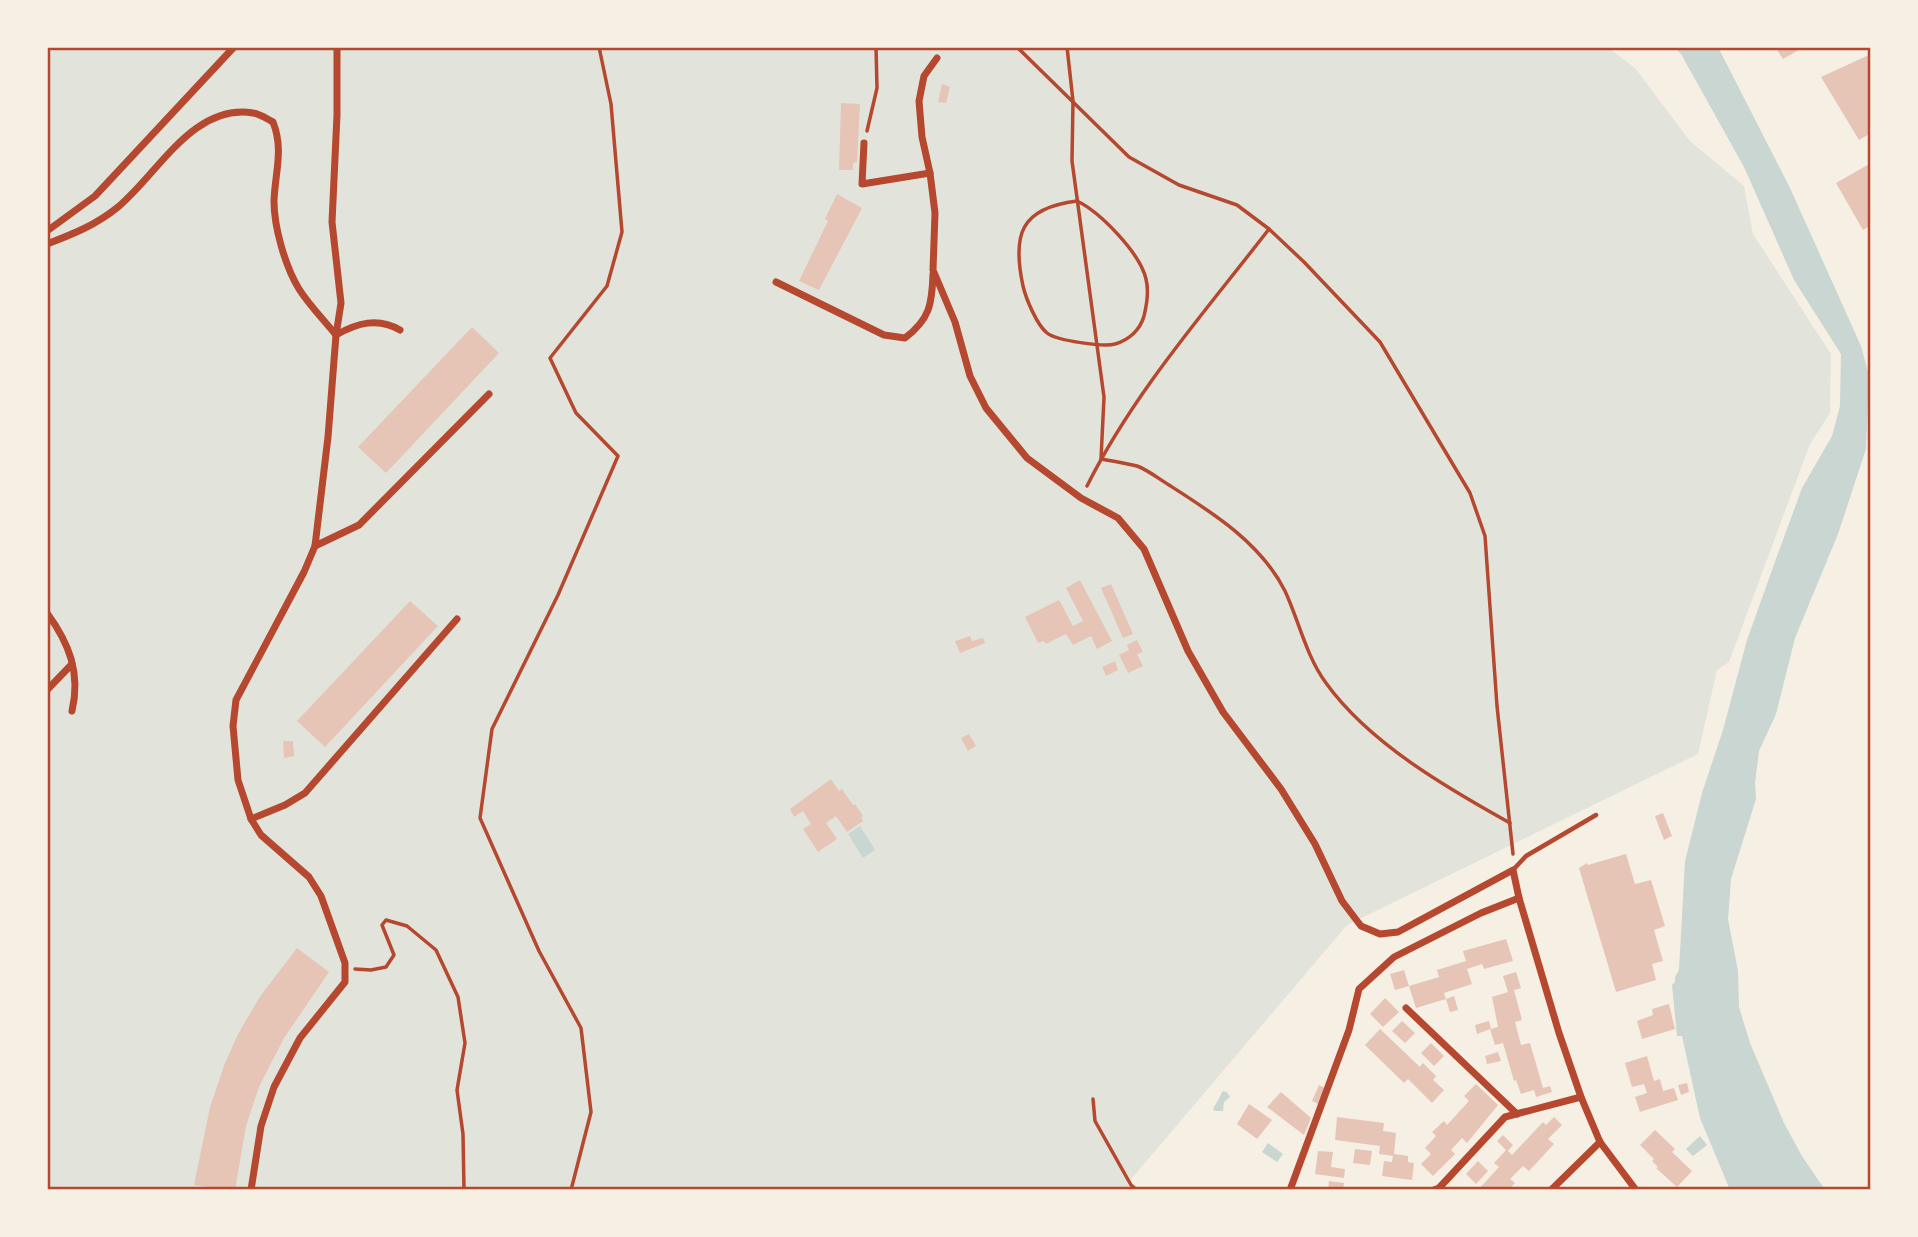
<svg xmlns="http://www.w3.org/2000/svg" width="1918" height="1237" font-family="Manrope,sans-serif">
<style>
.green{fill:#e2e4dc}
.water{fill:#c9d6d2}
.building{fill:#e6c5b7}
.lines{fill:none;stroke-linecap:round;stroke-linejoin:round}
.path{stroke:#b5482f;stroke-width:3.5}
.service{stroke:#b5482f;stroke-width:4.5}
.minor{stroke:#b5482f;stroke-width:7}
.neatline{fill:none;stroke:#b5482f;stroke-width:2.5}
</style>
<rect width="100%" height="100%" fill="#f6efe4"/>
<polygon class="green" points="47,47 1607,47 1635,68 1690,141 1744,186 1753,234 1831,354 1830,413 1810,444 1729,662 1717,670 1698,754 1347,925 1127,1184 1135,1190 47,1190"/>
<g class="water">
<polygon points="1674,47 1718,47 1790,188 1861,346 1869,376 1866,449 1838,534 1795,638 1776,714 1759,751 1755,783 1756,799 1731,879 1728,919 1738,971 1739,1007 1750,1043 1784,1123 1802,1156 1825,1190 1730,1190 1700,1118 1682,1036 1677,1036 1672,985 1675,982 1675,977 1679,970 1685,861 1702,793 1723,730 1747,640 1776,559 1802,488 1832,436 1840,406 1841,354 1794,280 1744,167 1681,54"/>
<polygon points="860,826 875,850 863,858 848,834"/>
<polygon points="1223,1091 1227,1092 1230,1097 1224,1102 1223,1111 1215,1111 1213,1109"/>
<polygon points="1700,1136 1707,1145 1693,1156 1686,1149"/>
<polygon points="1268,1143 1283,1154 1277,1162 1262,1152"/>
</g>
<g class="building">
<polygon points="1775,47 1804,47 1783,59"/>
<polygon points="1871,54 1871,133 1859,140 1821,77"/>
<polygon points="942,84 950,87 946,103 938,102"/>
<polygon points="841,103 860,104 857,162 853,163 853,170 839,170"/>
<polygon points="1871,163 1871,225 1863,230 1836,183"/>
<polygon points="837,194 862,208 819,290 799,281 828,221 825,219"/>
<polygon points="472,327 499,353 386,473 358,447"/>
<polygon points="1080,580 1112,641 1097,649 1091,636 1073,645 1066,634 1046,644 1044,641 1038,643 1025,617 1059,600 1073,626 1083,621 1066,588"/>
<polygon points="1111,584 1133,634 1123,638 1101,588"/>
<polygon points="410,601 438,626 325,747 297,721"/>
<polygon points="970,636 972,641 983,638 985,643 960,653 955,641"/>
<polygon points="1137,640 1143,652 1137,654 1143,666 1128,673 1119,655 1129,650 1127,645"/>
<polygon points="1115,661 1118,670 1106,676 1102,667"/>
<polygon points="969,734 976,746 968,751 961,738"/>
<polygon points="283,741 293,741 294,756 284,758"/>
<polygon points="831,779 839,791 842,789 853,805 855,804 863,816 861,817 863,821 847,832 836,816 826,823 837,839 818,852 803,829 811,824 803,811 794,817 790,809"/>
<polygon points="1663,813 1672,836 1664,840 1655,816"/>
<polygon points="1626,854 1635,884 1651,880 1665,926 1654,930 1663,961 1652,964 1656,980 1616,992 1579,868 1587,863 1588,865"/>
<polygon points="1506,939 1513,961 1484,969 1482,964 1467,969 1472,984 1444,993 1446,999 1416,1008 1409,986 1395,990 1390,974 1404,970 1409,986 1439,977 1437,970 1466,961 1463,951"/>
<polygon points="297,948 329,972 284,1038 259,1087 246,1126 235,1190 194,1185 210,1107 225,1063 238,1034 261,995"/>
<polygon points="1516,972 1521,988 1514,990 1522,1020 1515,1022 1521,1045 1530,1043 1543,1088 1550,1086 1552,1092 1536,1097 1534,1090 1521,1094 1516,1080 1514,1081 1503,1043 1495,1045 1490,1029 1477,1034 1475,1025 1489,1021 1491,1029 1498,1027 1492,997 1508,992 1503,976"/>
<polygon points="1454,996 1458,1010 1450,1012 1446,999"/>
<polygon points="1385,998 1399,1012 1383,1027 1370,1014"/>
<polygon points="1669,1004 1675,1029 1642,1039 1637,1021 1653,1015 1652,1009"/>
<polygon points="1402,1021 1415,1033 1405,1043 1392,1031"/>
<polygon points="1380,1029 1420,1067 1423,1063 1436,1076 1433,1080 1444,1090 1432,1103 1408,1079 1404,1083 1365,1045"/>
<polygon points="1431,1043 1444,1056 1434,1066 1421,1053"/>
<polygon points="1498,1052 1501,1061 1487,1064 1485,1056"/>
<polygon points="1647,1056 1654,1081 1660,1079 1663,1091 1674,1088 1678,1100 1640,1112 1635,1097 1647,1093 1644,1084 1632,1087 1625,1063"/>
<polygon points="1687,1083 1689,1092 1681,1095 1678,1085"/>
<polygon points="1476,1084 1498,1105 1467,1143 1462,1138 1451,1150 1455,1154 1433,1176 1421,1164 1431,1154 1425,1148 1436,1136 1432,1132 1444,1121 1447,1125 1469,1101 1464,1096"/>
<polygon points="1319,1085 1325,1088 1318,1104 1312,1101"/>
<polygon points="1281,1092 1311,1118 1304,1135 1267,1107"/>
<polygon points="1249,1104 1272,1120 1257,1139 1237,1124"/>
<polygon points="1337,1117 1384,1123 1383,1131 1396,1133 1394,1154 1408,1156 1408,1162 1414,1163 1412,1180 1382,1176 1384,1161 1392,1162 1393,1156 1379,1154 1380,1146 1335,1140"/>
<polygon points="1554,1117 1562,1125 1548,1139 1554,1144 1529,1171 1523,1166 1510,1179 1515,1183 1508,1190 1478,1190 1499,1167 1494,1163 1506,1150 1497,1141 1503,1135 1513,1145 1508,1151 1512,1155 1543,1122 1546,1125"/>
<polygon points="1655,1130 1675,1149 1672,1152 1692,1171 1677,1187 1656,1168 1658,1167 1652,1161 1654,1159 1640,1145"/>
<polygon points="1355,1149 1372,1151 1370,1165 1353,1163"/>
<polygon points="1318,1151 1333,1152 1331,1167 1345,1169 1344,1178 1315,1174"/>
<polygon points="1478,1161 1488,1171 1476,1184 1466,1174"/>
<polygon points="1329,1181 1344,1183 1343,1190 1328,1190"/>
</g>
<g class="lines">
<g class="path">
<polyline points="1017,47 1129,157 1179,185 1237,205 1269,229 1304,262 1380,342 1470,493 1485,536 1497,706 1513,854"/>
<path d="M1067,47L1073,101L1072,161L1104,397L1101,459C1113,461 1126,463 1137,466C1148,470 1159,479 1169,485C1213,513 1261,543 1285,591C1299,621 1306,656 1326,683C1369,743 1447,788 1510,823"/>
<polyline points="867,131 877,88 876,47"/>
<path d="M1077,201C1100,212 1140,253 1146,279C1149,291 1147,304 1144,316C1140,330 1129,340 1115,344C1104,347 1057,341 1047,333C1037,325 1026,299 1023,286C1012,235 1020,208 1077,201Z"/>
<path d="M1087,486C1134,392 1205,312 1269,229"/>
<polyline points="355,969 371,970 386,967 394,955 382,925 386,920 407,926 436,950 458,997 465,1043 457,1090 463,1134 464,1190"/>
<polyline points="1093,1099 1095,1121 1131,1185 1137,1190"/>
<polyline points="571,1190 591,1112 581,1028 539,951 480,818 492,729 558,595 618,456 576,413 550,358 607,286 622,232 611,104 599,47"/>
</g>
<polyline class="service" points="1513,870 1526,856 1596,815"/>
<g class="minor">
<polyline points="937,58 924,76 919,101 922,137 930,173 935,213 933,270 955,322 970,376 986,408 1027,458 1081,498 1118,518 1144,549 1188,651 1223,712 1281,789 1315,844 1342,901 1361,926 1380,934 1398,932 1513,870 1519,898 1559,1033 1581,1097 1600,1142 1636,1190"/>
<polyline points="864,143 862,184 930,173"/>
<polyline points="47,231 95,196 234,47"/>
<path d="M47,244C73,234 96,225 118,207C157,175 193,103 253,113C260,114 267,119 273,122C284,150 275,172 274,201C274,227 285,266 299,289C309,305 324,320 336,335L328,437L315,546L304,572L236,700L233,726L238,780L251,819L261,835L309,877L321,896L345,963V982L300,1038L274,1087L261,1126L251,1190"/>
<path d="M776,282L884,335L905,338C930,319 932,304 933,274"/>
<polyline points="336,335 341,303 332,222 337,115 337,47"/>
<path d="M336,335C357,323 378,317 400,330"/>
<polyline points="315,546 359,525 489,394"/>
<path d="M47,613C69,643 81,673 72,711"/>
<polyline points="47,690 72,664"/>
<polyline points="251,819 285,805 305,793 457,619"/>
<polyline points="1406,1008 1517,1114"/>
<polyline points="1290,1190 1349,1030 1359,989 1394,957 1481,913 1519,898"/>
<polyline points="1434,1190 1439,1188 1505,1117 1581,1097"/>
<polyline points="1551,1190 1600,1142"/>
</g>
</g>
<rect width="1918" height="1237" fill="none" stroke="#f6efe4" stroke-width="98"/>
<rect x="49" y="49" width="1820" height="1139" class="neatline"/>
</svg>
